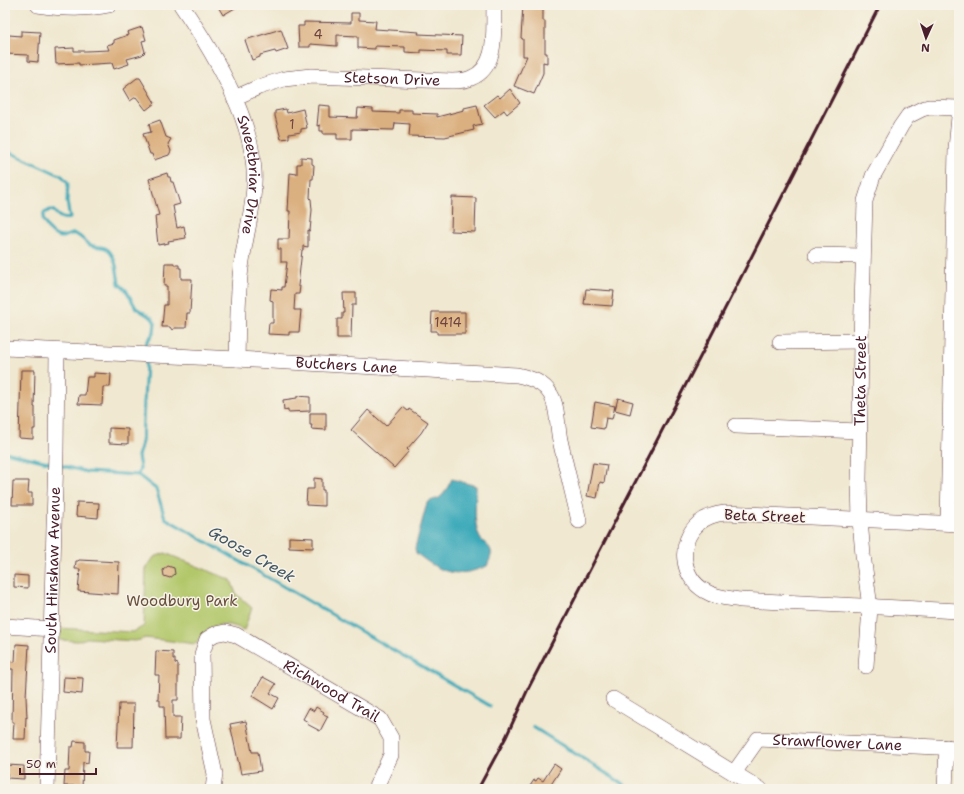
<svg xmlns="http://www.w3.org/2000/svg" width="964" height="794" font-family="'Shantell Sans',sans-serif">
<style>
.green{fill:#b2c76b;stroke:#7e734b}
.water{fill:#3caaba;stroke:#436472}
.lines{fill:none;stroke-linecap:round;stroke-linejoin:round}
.stream{stroke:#3caaba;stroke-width:3}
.building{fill:#dbb080}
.minor-casing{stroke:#633d44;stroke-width:16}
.minor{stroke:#fff;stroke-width:15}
.rail{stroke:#4a1f2b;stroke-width:3}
.labels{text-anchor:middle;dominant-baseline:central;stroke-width:3;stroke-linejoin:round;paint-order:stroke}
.number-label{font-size:13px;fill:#6e4340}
.street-label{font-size:15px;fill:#4a1f2b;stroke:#f7f3e8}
.park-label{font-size:15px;fill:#69513e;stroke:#f7f3e8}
.water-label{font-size:16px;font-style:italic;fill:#445764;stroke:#f7f3e8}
</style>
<rect width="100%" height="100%" fill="#f7f3e8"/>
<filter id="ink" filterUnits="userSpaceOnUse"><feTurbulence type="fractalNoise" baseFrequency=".025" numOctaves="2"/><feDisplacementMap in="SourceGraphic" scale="8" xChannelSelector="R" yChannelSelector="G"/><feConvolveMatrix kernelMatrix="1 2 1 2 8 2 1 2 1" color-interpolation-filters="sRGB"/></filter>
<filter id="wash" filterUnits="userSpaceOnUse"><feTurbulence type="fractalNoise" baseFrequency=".012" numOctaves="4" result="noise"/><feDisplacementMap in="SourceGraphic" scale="16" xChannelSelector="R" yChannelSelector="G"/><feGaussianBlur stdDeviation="0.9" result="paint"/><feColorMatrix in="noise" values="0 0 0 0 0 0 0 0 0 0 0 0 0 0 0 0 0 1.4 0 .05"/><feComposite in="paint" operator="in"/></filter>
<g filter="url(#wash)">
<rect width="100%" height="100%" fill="#f0e8d0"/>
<path class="green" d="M165,553L231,580L236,594L252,608L244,630C223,620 209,624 196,644L145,638L140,640L135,641L87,638L78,641L58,640V628L133,632L144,626L146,569L154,557Z"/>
<path class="water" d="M452,479L476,486C476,501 473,521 479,536C481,542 489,544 491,551C492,556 489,561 487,566C456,579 441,573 416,553L415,548L427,503C431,500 434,500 439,498C445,494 448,486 452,479Z"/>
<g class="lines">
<g class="stream">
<path d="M5,150L62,176L68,183L67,202L70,218C63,220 58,217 54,211L50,210L44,213L43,220C47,227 53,238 63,237C67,236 70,233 75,234C81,236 85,242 90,245C97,248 106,245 110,252C117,261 117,273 119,284L126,290L136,308L152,318L155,323L154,332L147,342L146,346"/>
<polyline points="5,452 52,463"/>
<polyline points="59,465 87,472 138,475 156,489 165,518 490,706"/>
<polyline points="138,475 140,468 138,456 142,441 146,363"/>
<polyline points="533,727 631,789"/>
</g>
</g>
<g id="blocks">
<g class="building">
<polygon points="217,5 240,5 223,15"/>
<polygon points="523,5 536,5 536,7 543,8 543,21 545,21 545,53 547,53 547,63 543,62 543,73 534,94 514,86 527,56 523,56 523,39 521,38"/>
<polygon points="351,13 359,13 359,20 376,21 375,29 419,32 418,34 462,36 461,55 447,55 447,51 421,50 421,53 405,52 405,47 375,46 375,49 358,48 358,36 337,35 337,46 310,44 310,47 299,47 298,26 304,26 304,22 351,23"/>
<polygon points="142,27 146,40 142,41 145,52 142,55 127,59 129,64 114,69 112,63 79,65 79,63 56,64 55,49 74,48 74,51 86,51 109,50 107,45 114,43 114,40 128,35 127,32"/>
<polygon points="281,29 288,49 276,53 275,51 260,55 260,57 252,60 245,40"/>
<polygon points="21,31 40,32 38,62 28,61 28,55 5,54 6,38 9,35 21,36"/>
<polygon points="137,78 140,78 155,103 146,110 136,97 130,101 123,89"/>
<polygon points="510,89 520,103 507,114 504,110 495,117 484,105 497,95 500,98"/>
<polygon points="319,105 330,106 330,117 357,118 358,108 373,109 373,112 399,113 399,110 412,110 412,113 437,114 437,117 464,110 464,108 477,105 482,124 473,126 474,130 445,137 409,136 410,124 395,123 394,130 352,129 352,139 337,139 337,134 323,134 323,131 320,131 320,125 317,126"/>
<polygon points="286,109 287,113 303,109 307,128 301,129 301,132 289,134 289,138 281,139 275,116 275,111"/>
<polygon points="160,120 166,137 171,139 168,144 171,151 169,155 154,160 152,154 150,154 143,134 151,132 149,124"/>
<polygon points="301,157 312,158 312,164 314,165 313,179 311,179 310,198 311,199 312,210 310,231 308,230 308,247 303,246 303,250 302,250 298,286 300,286 299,294 295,294 294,310 301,310 299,332 289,332 289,335 268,334 269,323 273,323 273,301 270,300 271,289 282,290 282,287 284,287 287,262 281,262 281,249 278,249 278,239 289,239 290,211 288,211 290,173 297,174 297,164 301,164"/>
<polygon points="167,173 168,177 170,177 171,182 173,182 180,204 173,206 177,228 184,226 186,238 168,241 169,243 158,245 155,216 159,215 149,179"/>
<polygon points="452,197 476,198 475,232 451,231"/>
<polygon points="165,263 174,263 174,265 179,265 179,268 181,268 181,279 192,279 190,313 187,313 186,328 175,328 172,330 170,327 162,327 164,305 167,305 167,286 164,286"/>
<polygon points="586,289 614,291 612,306 584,304"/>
<polygon points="343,293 356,293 356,305 352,305 351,338 337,338 337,319 342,319 342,313 344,313"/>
<polygon points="432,312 465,312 465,334 437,334 437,331 431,331"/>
<polygon points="21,370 35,370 34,407 35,407 35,429 33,429 33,439 19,438"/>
<polygon points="94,373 111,374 110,387 103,387 102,405 78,404 79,395 85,395 87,377 94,377"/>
<polygon points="297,396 310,397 310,411 288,412 288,409 284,410 283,400 297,398"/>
<polygon points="618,398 633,402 630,414 615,410"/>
<polygon points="595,402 615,406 612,419 606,418 604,429 591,427"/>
<polygon points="403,407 408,411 409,409 428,422 421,433 407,449 409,451 394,468 351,430 368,410 386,426"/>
<polygon points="310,413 326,413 326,430 311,429 312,425 310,425"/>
<polygon points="109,428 128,429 128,444 109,443"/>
<polygon points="593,463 607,465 604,483 600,482 597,498 587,496"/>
<polygon points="314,478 322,479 322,490 324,490 324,506 306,505 307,489 314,489"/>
<polygon points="13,481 29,481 28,493 32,493 32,505 12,505"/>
<polygon points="77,502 99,503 98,518 76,516"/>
<polygon points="289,537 313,538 313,548 289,547"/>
<polygon points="79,560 119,562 118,594 78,591 80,569 75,569 76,561 78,561"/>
<polygon points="168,566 174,568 175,574 170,578 164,576 163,570"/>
<polygon points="14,575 28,576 28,588 14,587"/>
<polygon points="16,644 29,645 26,697 27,718 26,717 25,739 13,739 14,722 12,722 13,669 5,669 5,661 15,662"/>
<polygon points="156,651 173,652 173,659 175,659 175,663 178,664 178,700 173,700 173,717 181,717 180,739 165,739 164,706 160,706 160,700 158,700 159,675 155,675"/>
<polygon points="64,677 83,678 82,694 63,692"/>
<polygon points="263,677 276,684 270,693 279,698 273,709 252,696"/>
<polygon points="119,704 134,704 133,747 117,747"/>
<polygon points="316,707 324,712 323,714 328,716 320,731 307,724 308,722 303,719 309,708 314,711"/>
<polygon points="246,721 252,752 258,752 261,771 241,774 230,724"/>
<polygon points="74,741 85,742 85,751 89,751 88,763 83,762 82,789 74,789 74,786 64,786 65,771 69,771 70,747 73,747"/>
<polygon points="554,764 561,769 550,786 555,789 528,789 534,780 536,781 538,778 543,781"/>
<polygon points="7,765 24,766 24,779 7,778"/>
</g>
</g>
</g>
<g filter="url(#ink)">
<use href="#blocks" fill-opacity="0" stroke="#633d44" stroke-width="1"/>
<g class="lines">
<defs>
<g id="minor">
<path d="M38,5C63,9 84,10 109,5"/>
<path id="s1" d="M181,5C212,50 251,115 254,170C256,203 245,235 241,268C237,297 238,330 237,359"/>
<path id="s2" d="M234,98L259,87L284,79L311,76L452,81C458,81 465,81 471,78C499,67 493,29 494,5"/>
<polyline points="816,255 863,256"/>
<polyline points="780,342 861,341"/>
<path id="s3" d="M5,348L237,359L517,375C530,378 544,382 551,395C558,407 557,426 560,440C566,467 573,494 579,521"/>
<polyline points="736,426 859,431"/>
<polyline points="948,523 956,149 959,117"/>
<path d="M959,524L725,513C716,514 706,517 699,523C677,542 681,577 705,591C716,598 729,598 741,600L959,611"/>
<polyline points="5,626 52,629"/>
<path id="s4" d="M866,666L870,607L863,555L860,520L859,480L861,341L865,201L873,176L901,126L908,116L922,109L929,107L959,108"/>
<polyline points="613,699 760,789"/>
<path id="s5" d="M734,773L758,739L959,748"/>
<path id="s6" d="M47,789L56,452L57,351"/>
<path id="s7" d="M213,789L215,774L203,719L202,654L207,639L215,634L225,632L236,635L380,719L391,738V755L375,789"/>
<polyline points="945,789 947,747"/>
</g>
</defs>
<use href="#minor" class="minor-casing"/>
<use href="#minor" class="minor"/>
<polyline class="rail" points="478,789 506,737 528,689 711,336 880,5"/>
</g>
</g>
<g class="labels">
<g class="number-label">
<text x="318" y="34">4</text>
<text x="292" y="124">1</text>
<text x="448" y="322">1414</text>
</g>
<g class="street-label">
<text stroke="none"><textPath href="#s2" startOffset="162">Stetson Drive</textPath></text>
<text stroke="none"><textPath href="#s1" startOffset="187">Sweetbriar Drive</textPath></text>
<text stroke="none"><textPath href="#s3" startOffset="342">Butchers Lane</textPath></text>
<text stroke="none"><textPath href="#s4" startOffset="286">Theta Street</textPath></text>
<text transform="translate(765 516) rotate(2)">Beta Street</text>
<text stroke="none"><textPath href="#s6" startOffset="219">South Hinshaw Avenue</textPath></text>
<text stroke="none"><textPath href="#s7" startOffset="294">Richwood Trail</textPath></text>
<text stroke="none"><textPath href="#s5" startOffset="121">Strawflower Lane</textPath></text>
</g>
<g class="park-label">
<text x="182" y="601">Woodbury Park</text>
</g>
<g class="water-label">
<text transform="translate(252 554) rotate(30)">Goose Creek</text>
</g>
</g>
<rect width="964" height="794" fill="none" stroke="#f7f3e8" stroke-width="20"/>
<g transform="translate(926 38) rotate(183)" stroke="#f7f3e8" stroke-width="3" paint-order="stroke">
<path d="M0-3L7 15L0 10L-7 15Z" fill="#4a1f2b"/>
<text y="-6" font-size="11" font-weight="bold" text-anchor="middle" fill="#4a1f2b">N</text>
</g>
<path d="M20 768v6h76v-6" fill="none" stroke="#4a1f2b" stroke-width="2"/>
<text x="26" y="768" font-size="12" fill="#4a1f2b" stroke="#f7f3e8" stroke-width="3" paint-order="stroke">50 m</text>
</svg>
